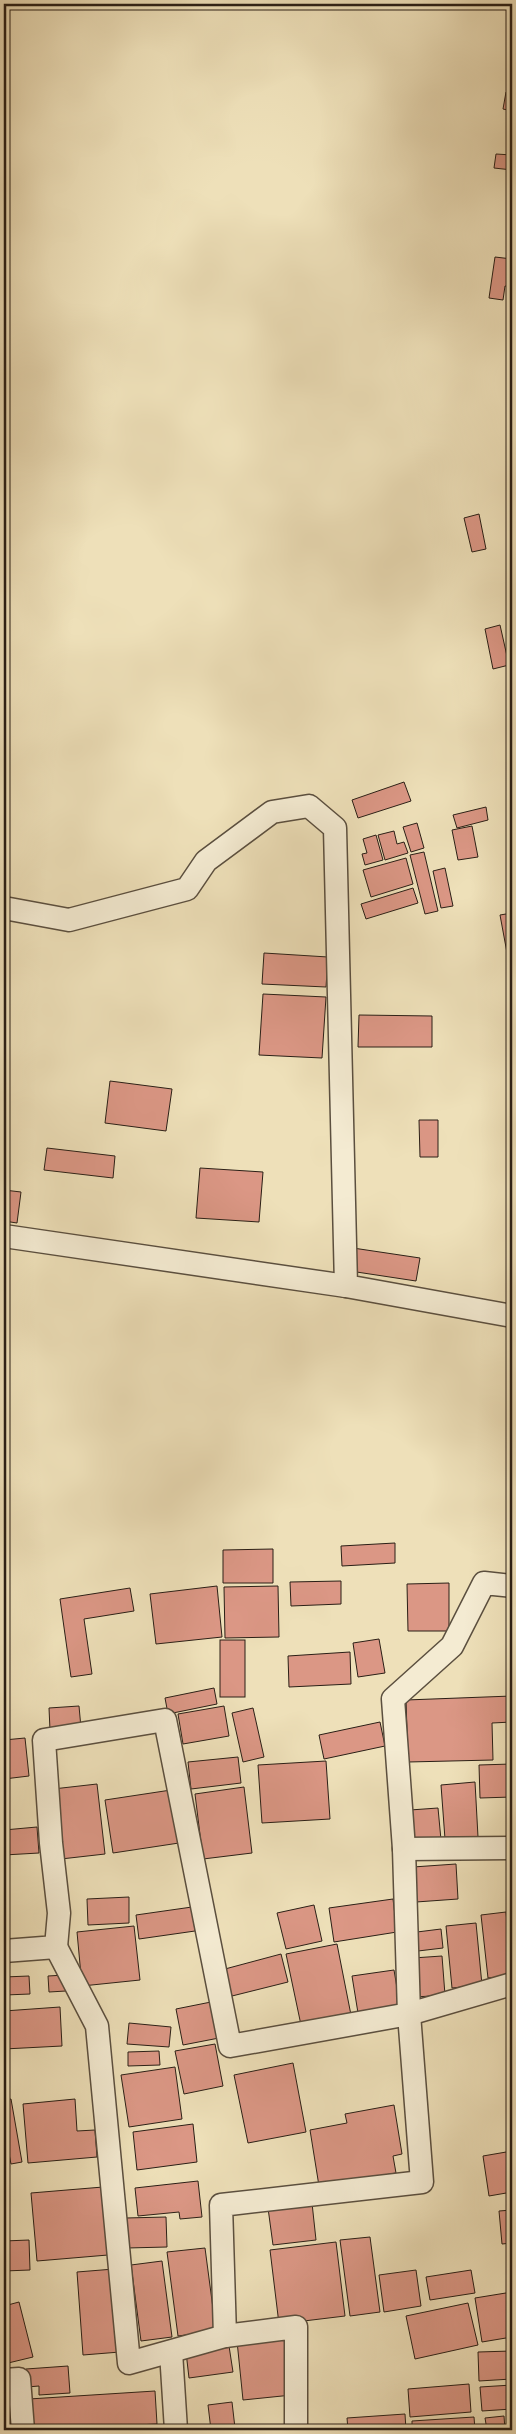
<svg xmlns="http://www.w3.org/2000/svg" width="516" height="2434" font-family="'IM FELL DW Pica',serif">
<style>
.building{fill:#db9785;stroke:#2a1f16}
.lines{fill:none;stroke-linecap:round;stroke-linejoin:round}
.street-casing{stroke:#5b4f3f;stroke-width:25}
.street{stroke:#f4ebd2;stroke-width:22}
</style>
<rect width="100%" height="100%" fill="#eee0b9"/>
<filter id="stains"><feTurbulence type="fractalNoise" baseFrequency=".004" numOctaves="4"/><feColorMatrix values="0 0 0 0 .2 0 0 0 0 .09 0 0 0 0 .02 0 0 0 .5 -.17"/></filter>
<radialGradient id="worn" r=".72"><stop offset=".6" stop-color="#630" stop-opacity="0"/><stop offset="1" stop-color="#630" stop-opacity=".3"/></radialGradient>
<g class="building">
<polygon points="506,92 512,93 512,111 503,109"/>
<polygon points="496,154 512,155 512,170 494,168"/>
<polygon points="509,193 512,194 512,221 507,220"/>
<polygon points="495,257 512,259 512,287 505,286 503,300 489,298"/>
<polygon points="479,514 486,549 472,552 464,518"/>
<polygon points="500,625 509,665 493,669 485,629"/>
<polygon points="404,782 411,801 358,818 352,800"/>
<polygon points="486,807 488,820 457,828 453,815"/>
<polygon points="417,823 424,848 411,852 403,827"/>
<polygon points="472,826 478,857 458,860 452,830"/>
<polygon points="394,831 397,844 404,842 408,853 385,860 378,835"/>
<polygon points="376,835 383,860 365,865 362,854 367,853 363,839"/>
<polygon points="424,852 438,911 425,914 410,855"/>
<polygon points="406,858 413,884 371,897 363,870"/>
<polygon points="445,868 453,906 441,908 433,871"/>
<polygon points="413,888 418,903 366,919 361,904"/>
<polygon points="512,913 512,969 510,969 500,915"/>
<polygon points="264,953 328,957 326,987 262,984"/>
<polygon points="263,994 326,997 322,1058 259,1055"/>
<polygon points="359,1015 432,1016 432,1047 358,1047"/>
<polygon points="110,1081 172,1089 166,1131 105,1123"/>
<polygon points="419,1120 438,1120 438,1157 420,1157"/>
<polygon points="47,1148 115,1156 113,1178 44,1170"/>
<polygon points="200,1168 263,1172 259,1222 196,1218"/>
<polygon points="4,1190 21,1192 17,1223 4,1221"/>
<polygon points="353,1248 420,1258 416,1281 350,1271"/>
<polygon points="395,1543 395,1563 342,1566 341,1546"/>
<polygon points="273,1549 273,1583 223,1583 223,1550"/>
<polygon points="341,1581 341,1604 291,1606 290,1582"/>
<polygon points="449,1583 449,1631 408,1631 407,1584"/>
<polygon points="217,1586 222,1637 156,1644 150,1594"/>
<polygon points="278,1586 279,1637 225,1638 224,1587"/>
<polygon points="130,1588 134,1611 84,1619 92,1674 71,1677 60,1599"/>
<polygon points="379,1639 385,1673 358,1677 353,1643"/>
<rect x="220" y="1640" width="25" height="57"/>
<polygon points="350,1652 351,1684 289,1687 288,1656"/>
<polygon points="214,1688 217,1704 168,1714 165,1698"/>
<polygon points="512,1696 512,1722 492,1723 493,1760 408,1762 406,1700"/>
<polygon points="79,1706 81,1728 50,1730 49,1708"/>
<polygon points="224,1706 229,1736 183,1744 178,1714"/>
<polygon points="253,1708 264,1757 243,1762 232,1713"/>
<polygon points="380,1722 385,1746 324,1759 319,1735"/>
<polygon points="25,1738 29,1776 4,1779 4,1740"/>
<polygon points="238,1757 241,1783 191,1789 188,1762"/>
<polygon points="326,1761 330,1819 262,1823 258,1765"/>
<polygon points="512,1764 512,1797 480,1798 479,1765"/>
<polygon points="475,1782 478,1837 445,1839 441,1785"/>
<polygon points="97,1784 105,1854 61,1859 53,1789"/>
<polygon points="244,1787 252,1853 203,1859 195,1794"/>
<polygon points="171,1790 179,1843 113,1853 105,1800"/>
<polygon points="438,1808 441,1840 413,1842 410,1810"/>
<polygon points="37,1827 39,1853 4,1855 4,1830"/>
<polygon points="456,1864 458,1899 416,1902 413,1867"/>
<polygon points="129,1897 129,1923 88,1925 87,1899"/>
<polygon points="393,1899 397,1932 334,1942 329,1908"/>
<polygon points="314,1905 322,1941 286,1949 277,1913"/>
<polygon points="192,1907 195,1931 139,1939 136,1915"/>
<polygon points="506,1912 512,1976 488,1978 481,1915"/>
<polygon points="476,1923 482,1985 452,1988 446,1926"/>
<polygon points="134,1926 140,1980 82,1986 77,1932"/>
<polygon points="441,1929 443,1948 418,1951 417,1932"/>
<polygon points="337,1944 351,2015 301,2025 286,1954"/>
<polygon points="281,1954 288,1982 232,1996 225,1969"/>
<polygon points="442,1956 445,1995 416,1997 413,1958"/>
<polygon points="394,1970 400,2006 358,2013 352,1976"/>
<polygon points="65,1975 66,1991 49,1992 48,1976"/>
<polygon points="29,1976 30,1994 5,1995 4,1977"/>
<polygon points="211,2002 219,2038 183,2045 176,2009"/>
<polygon points="60,2007 62,2046 4,2049 4,2011"/>
<polygon points="129,2023 171,2027 169,2047 127,2044"/>
<polygon points="215,2044 223,2086 184,2094 175,2051"/>
<polygon points="159,2051 160,2065 128,2066 128,2052"/>
<polygon points="293,2063 306,2132 248,2143 234,2075"/>
<polygon points="175,2067 182,2119 129,2127 121,2075"/>
<polygon points="11,2099 22,2162 11,2164 5,2133 4,2134 4,2100"/>
<polygon points="75,2099 77,2131 95,2130 97,2157 28,2163 23,2104"/>
<polygon points="394,2105 402,2154 393,2156 396,2173 319,2186 310,2130 347,2123 345,2114"/>
<polygon points="193,2124 197,2162 137,2170 133,2132"/>
<polygon points="512,2151 512,2192 489,2196 483,2156"/>
<polygon points="198,2181 202,2217 180,2219 179,2212 138,2216 135,2188"/>
<polygon points="103,2187 108,2255 37,2261 31,2193"/>
<polygon points="312,2203 316,2240 273,2245 268,2208"/>
<polygon points="512,2210 512,2243 502,2244 499,2211"/>
<polygon points="166,2217 167,2247 127,2248 126,2218"/>
<polygon points="370,2237 380,2312 350,2316 340,2240"/>
<polygon points="29,2240 30,2270 4,2271 4,2241"/>
<polygon points="336,2242 345,2316 279,2324 270,2250"/>
<polygon points="205,2248 216,2331 178,2336 167,2252"/>
<polygon points="512,2250 512,2281 511,2281 507,2251"/>
<polygon points="162,2261 172,2337 141,2341 131,2265"/>
<polygon points="114,2269 120,2352 83,2355 77,2272"/>
<polygon points="416,2270 421,2306 384,2312 379,2275"/>
<polygon points="471,2270 475,2293 430,2300 426,2277"/>
<polygon points="512,2292 512,2337 482,2342 475,2298"/>
<polygon points="19,2302 33,2357 4,2364 4,2306"/>
<polygon points="468,2303 478,2345 415,2359 406,2316"/>
<polygon points="286,2336 292,2395 243,2400 237,2341"/>
<polygon points="229,2346 233,2372 189,2378 186,2352"/>
<polygon points="512,2351 512,2379 479,2381 478,2352"/>
<polygon points="68,2366 70,2393 39,2395 39,2386 27,2387 26,2369"/>
<polygon points="469,2384 471,2412 410,2417 408,2389"/>
<polygon points="512,2385 512,2409 482,2411 480,2387"/>
<polygon points="155,2391 157,2424 31,2430 29,2399"/>
<polygon points="232,2402 235,2428 211,2430 208,2405"/>
<polygon points="405,2414 406,2430 348,2430 347,2418"/>
<polygon points="504,2416 505,2430 487,2430 485,2418"/>
<polygon points="474,2417 475,2430 412,2430 412,2421"/>
</g>
<g class="lines">
<defs>
<g id="street">
<polyline points="4,908 69,920 187,889 206,861 272,812 309,806 335,828 346,1286 512,1316"/>
<polyline points="4,1236 346,1286"/>
<polyline points="404,1849 512,1848"/>
<polyline points="56,1947 97,2026 129,2363 225,2336 296,2327 296,2430"/>
<polyline points="4,1951 56,1947 59,1913 51,1843 44,1740 165,1720 230,2046 409,2014 512,1984"/>
<polyline points="225,2336 221,2205 422,2182 409,2014 404,1849 393,1699 452,1646 484,1583 512,1586"/>
<polyline points="171,2352 176,2430"/>
<polyline points="4,2380 19,2379 23,2430"/>
</g>
</defs>
<use href="#street" class="street-casing"/>
<use href="#street" class="street"/>
</g>
<rect width="516" height="2434" fill="none" stroke="#eee0b9" stroke-width="20"/>
<rect x="5" y="5" width="506" height="2424" fill="none" stroke="#2a1f16" stroke-width="2.5"/>
<rect x="10" y="10" width="496" height="2414" fill="none" stroke="#2a1f16"/>
<rect width="100%" height="100%" filter="url(#stains)"/>
<rect width="100%" height="100%" fill="url(#worn)"/>
</svg>
